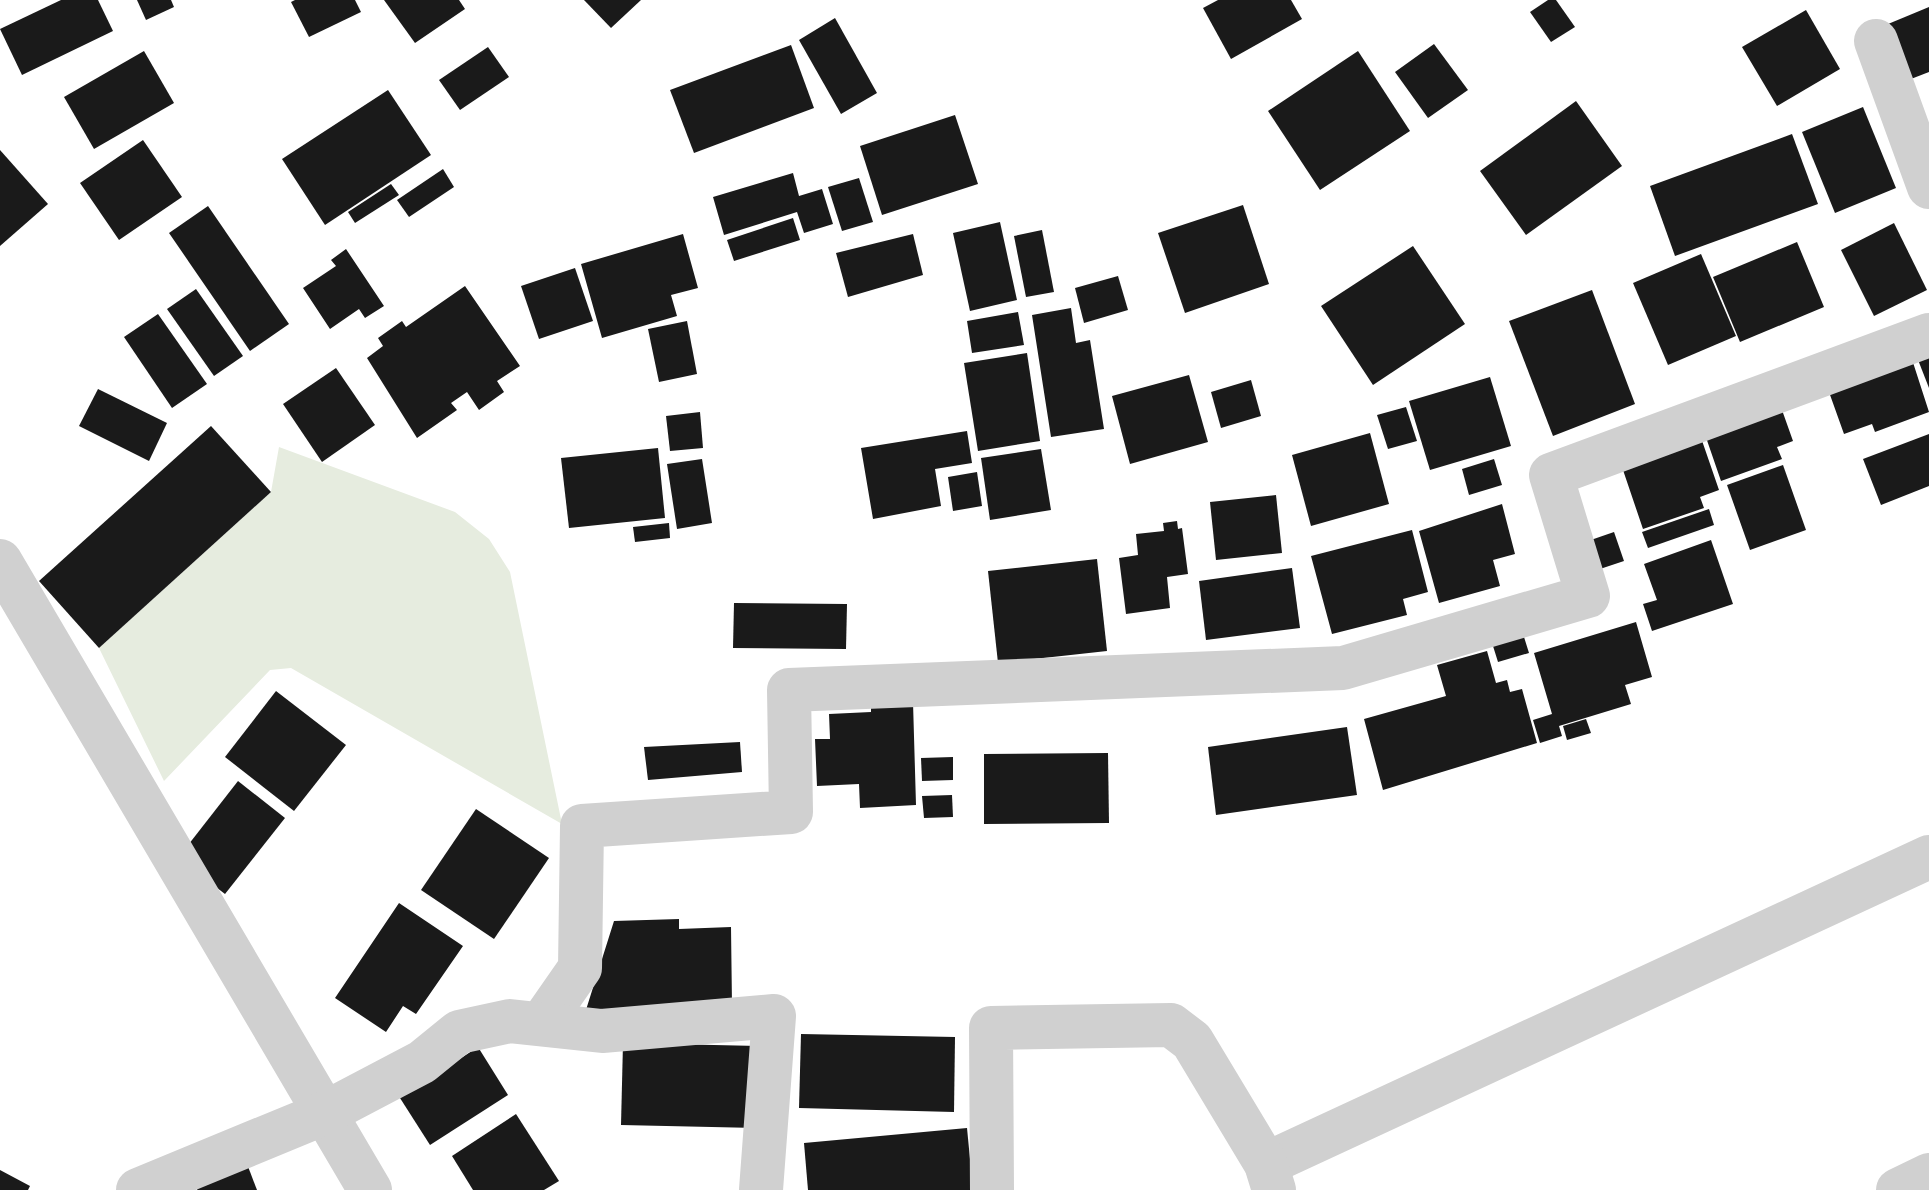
<svg xmlns="http://www.w3.org/2000/svg" width="1929" height="1190" font-family="'Fira Sans',sans-serif">
<style>
.green{fill:#e6ecdf}
.building{fill:#1a1a1a}
.lines{fill:none;stroke-linecap:round;stroke-linejoin:round}
.minor{stroke:#d0d0d0;stroke-width:44}
</style>
<rect width="100%" height="100%" fill="#fff"/>
<polygon class="green" points="279,447 455,512 489,539 510,572 562,824 291,668 270,670 164,781 99,648 271,492"/>
<g class="building">
<polygon points="61,0 98,0 113,31 22,75 0,29"/>
<polygon points="137,0 171,0 174,7 146,20"/>
<polygon points="295,0 355,0 361,12 309,37 291,2"/>
<polygon points="384,0 459,0 465,9 415,43"/>
<polygon points="584,0 641,0 611,28"/>
<polygon points="1218,0 1291,0 1302,19 1231,59 1203,8"/>
<polygon points="1548,0 1556,0 1575,27 1551,42 1530,12"/>
<polygon points="1929,7 1929,72 1898,84 1876,29"/>
<polygon points="1806,10 1840,69 1777,106 1742,47"/>
<polygon points="835,18 877,93 841,114 799,40"/>
<polygon points="1434,44 1468,90 1428,118 1395,72"/>
<polygon points="791,45 814,108 694,153 670,90"/>
<polygon points="488,47 509,77 460,110 439,80"/>
<polygon points="144,51 174,103 94,149 64,97"/>
<polygon points="1358,51 1410,131 1320,190 1268,111"/>
<polygon points="388,90 431,155 325,225 282,159"/>
<polygon points="1576,101 1622,166 1526,235 1480,171"/>
<polygon points="1863,107 1896,188 1835,213 1802,132"/>
<polygon points="955,115 978,184 882,215 860,146"/>
<polygon points="1792,134 1818,204 1675,256 1650,186"/>
<polygon points="143,140 182,197 119,240 80,183"/>
<polygon points="0,150 48,204 0,246"/>
<polygon points="443,169 454,187 409,217 397,200"/>
<polygon points="793,173 799,196 822,189 833,224 804,233 797,212 724,235 713,197"/>
<polygon points="859,178 873,222 842,231 828,187"/>
<polygon points="391,184 399,195 355,223 348,212"/>
<polygon points="1243,205 1269,284 1185,313 1158,233"/>
<polygon points="208,206 289,324 250,351 169,233"/>
<polygon points="793,218 800,240 734,261 727,240"/>
<polygon points="1000,222 1017,300 970,311 953,233"/>
<polygon points="1894,223 1927,290 1874,316 1841,250"/>
<polygon points="1042,230 1054,292 1026,297 1014,236"/>
<polygon points="683,234 698,288 671,295 677,316 602,338 581,264"/>
<polygon points="913,234 923,275 848,297 836,253"/>
<polygon points="1797,242 1824,307 1740,342 1713,277"/>
<polygon points="1413,246 1465,324 1373,385 1321,306"/>
<polygon points="346,249 384,306 365,318 359,309 330,329 303,288 336,266 331,260"/>
<polygon points="1701,254 1736,336 1668,365 1633,283"/>
<polygon points="575,268 593,321 539,339 521,286"/>
<polygon points="1118,276 1128,310 1084,323 1075,288"/>
<polygon points="465,286 520,366 497,381 504,392 479,410 467,392 451,403 457,410 417,438 367,358 383,346 378,338 402,321 406,327"/>
<polygon points="196,289 243,356 214,376 167,309"/>
<polygon points="1592,290 1635,404 1553,436 1509,321"/>
<polygon points="1071,308 1076,343 1090,340 1104,429 1051,437 1032,315"/>
<polygon points="1018,312 1024,345 972,353 967,321"/>
<polygon points="158,314 207,384 172,408 124,337"/>
<polygon points="687,321 697,374 659,382 648,329"/>
<polygon points="1929,341 1929,388 1913,347"/>
<polygon points="1908,347 1929,412 1875,432 1872,424 1844,434 1824,378"/>
<polygon points="1027,353 1040,441 978,451 964,363"/>
<polygon points="336,368 375,425 322,462 283,404"/>
<polygon points="1189,375 1208,442 1130,464 1112,396"/>
<polygon points="1490,377 1511,446 1430,470 1409,401"/>
<polygon points="1251,380 1261,416 1221,428 1211,392"/>
<polygon points="98,389 167,423 149,461 79,426"/>
<polygon points="1776,393 1793,441 1777,447 1782,459 1721,481 1700,420"/>
<polygon points="1406,407 1417,441 1388,449 1377,415"/>
<polygon points="700,412 703,448 670,451 666,416"/>
<polygon points="211,426 271,492 99,648 39,581"/>
<polygon points="1698,429 1719,490 1700,497 1704,508 1643,529 1623,470"/>
<polygon points="967,431 972,463 935,469 941,506 873,519 861,448"/>
<polygon points="1370,433 1389,504 1311,526 1292,455"/>
<polygon points="1929,434 1929,486 1881,505 1863,459"/>
<polygon points="658,448 665,518 569,528 561,458"/>
<polygon points="1041,449 1051,510 990,520 981,458"/>
<polygon points="702,459 712,523 677,529 667,464"/>
<polygon points="1494,459 1502,485 1469,495 1462,469"/>
<polygon points="1783,465 1806,530 1750,550 1727,485"/>
<polygon points="977,472 982,506 953,511 948,477"/>
<polygon points="1276,495 1282,553 1216,560 1210,502"/>
<polygon points="1502,504 1515,554 1493,560 1500,586 1439,603 1419,531"/>
<polygon points="1709,509 1714,525 1648,548 1642,532"/>
<polygon points="1177,521 1178,529 1182,528 1188,574 1167,577 1170,608 1126,614 1119,558 1138,555 1136,534 1164,531 1163,523"/>
<polygon points="669,523 670,538 635,542 633,527"/>
<polygon points="1412,530 1428,592 1403,599 1407,615 1332,634 1311,556"/>
<polygon points="1614,532 1624,561 1594,571 1585,542"/>
<polygon points="1711,540 1733,604 1652,631 1643,604 1657,600 1644,564"/>
<polygon points="1097,559 1107,651 998,663 988,571"/>
<polygon points="1292,568 1300,628 1206,640 1199,581"/>
<polygon points="734,603 847,604 846,649 733,648"/>
<polygon points="1519,621 1529,653 1498,662 1488,630"/>
<polygon points="1636,622 1652,677 1625,685 1631,704 1559,726 1562,736 1540,743 1533,720 1552,714 1534,653"/>
<polygon points="1487,651 1496,683 1507,680 1510,692 1522,689 1537,743 1383,790 1364,719 1446,696 1437,665"/>
<polygon points="276,691 346,745 294,811 225,757"/>
<polygon points="913,702 916,805 860,808 859,784 817,786 815,739 830,739 829,714 871,712 871,704"/>
<polygon points="1586,719 1591,733 1567,740 1563,726"/>
<polygon points="1347,727 1357,795 1216,815 1208,747"/>
<polygon points="740,742 742,772 648,780 644,747"/>
<polygon points="1108,753 1109,823 984,824 984,754"/>
<polygon points="953,757 953,780 922,781 921,758"/>
<polygon points="238,781 285,818 225,894 178,858"/>
<polygon points="952,795 953,817 924,818 922,796"/>
<polygon points="476,809 549,858 494,939 421,890"/>
<polygon points="399,903 463,946 416,1014 403,1006 386,1032 335,998"/>
<polygon points="679,919 679,929 731,927 732,1006 585,1013 614,921"/>
<polygon points="801,1034 955,1037 954,1112 799,1108"/>
<polygon points="623,1043 759,1046 757,1128 621,1125"/>
<polygon points="478,1047 508,1095 430,1145 400,1098"/>
<polygon points="516,1114 559,1181 544,1190 473,1190 452,1156"/>
<polygon points="967,1128 973,1190 808,1190 804,1143"/>
<polygon points="244,1156 257,1190 197,1190 201,1174"/>
<polygon points="0,1170 30,1186 28,1190 0,1190"/>
</g>
<g class="lines">
<g class="minor">
<polyline points="1876,41 1929,187"/>
<polyline points="0,561 370,1190"/>
<polyline points="541,1024 580,968 582,826 791,812 789,690 1343,668 1588,596 1551,475 1929,335"/>
<polyline points="1266,1164 1929,857"/>
<polyline points="138,1190 325,1113 422,1062 459,1032 510,1021 602,1031 774,1016 761,1190"/>
<polyline points="992,1190 991,1028 1171,1025 1192,1041 1266,1164 1274,1190"/>
<polyline points="1898,1190 1929,1175"/>
</g>
</g>
</svg>
